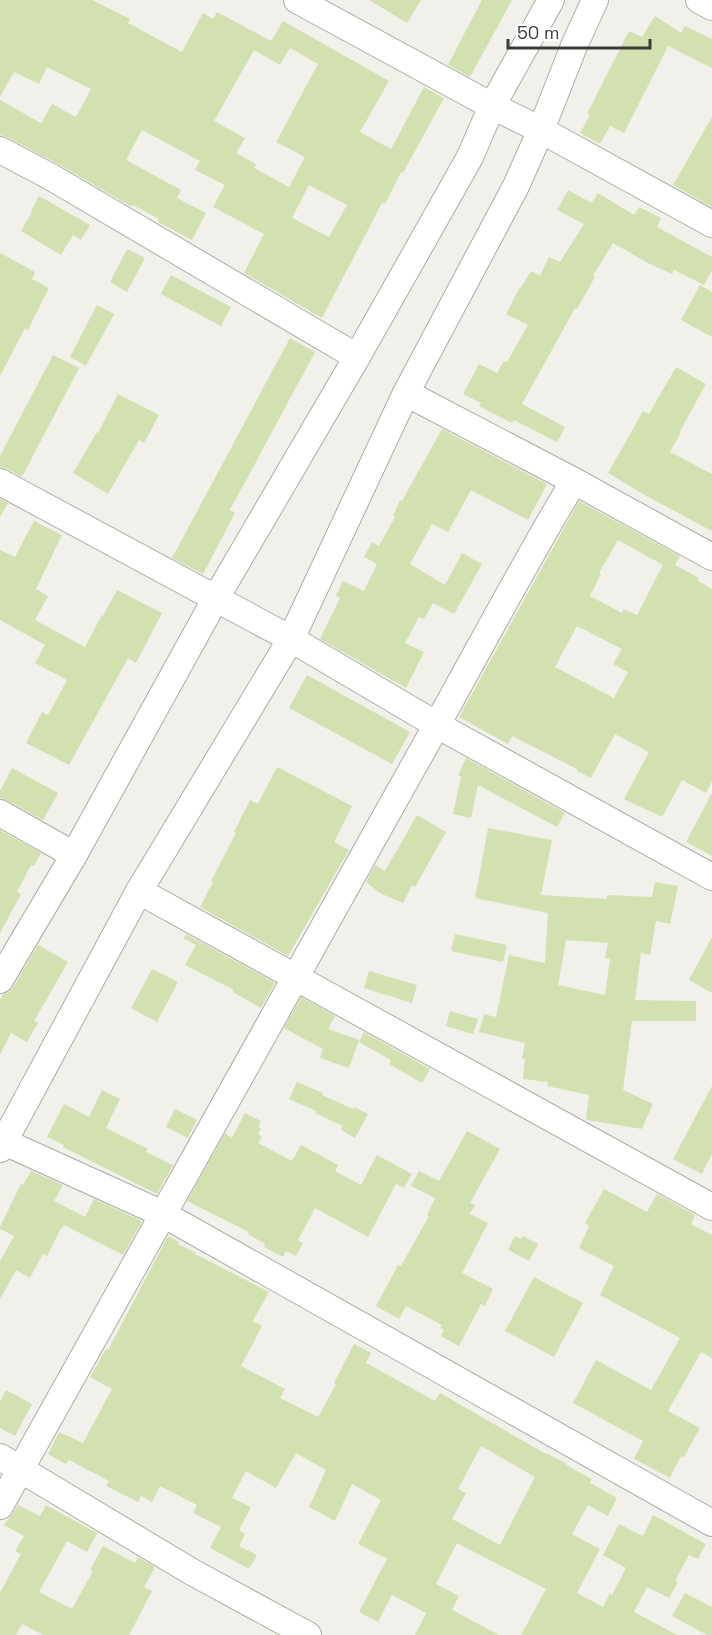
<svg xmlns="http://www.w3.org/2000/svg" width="712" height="1635" font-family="'Space Grotesk',sans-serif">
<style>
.building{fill:#d3e1b1;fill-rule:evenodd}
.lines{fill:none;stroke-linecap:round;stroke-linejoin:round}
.minor-casing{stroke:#acaba5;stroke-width:28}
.minor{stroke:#fff;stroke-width:26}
</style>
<rect width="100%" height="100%" fill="#f1f0ea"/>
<g class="building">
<path d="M0,0H92L130,19L128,23L182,52L203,13L213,19L217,12L271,41L283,21L389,81L360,132L391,149L424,87L444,98L403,173L401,172L385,204L382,203L322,318L244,273L264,234L213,207L225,185L195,170L200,161L142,130L126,160L181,190L177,198L206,213L192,240L158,222L159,219L133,205L132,207L58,164L7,137L0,135V100L41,123L52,104L76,117L91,89L47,67L39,84L14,72L0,97ZM290,48L318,64L276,142L305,157L289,187L254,168L256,164L236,153L245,138L214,121L254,50L280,65ZM309,185L347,205L329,237L292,218Z"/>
<polygon points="369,0 421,0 407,23"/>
<polygon points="482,0 512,0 470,77 448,65"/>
<polygon points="655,16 681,33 685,26 712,39 712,68 668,46 624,133 610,126 600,144 580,133 590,115 587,114 629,31 642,37"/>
<polygon points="712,117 712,207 673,185"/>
<polygon points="568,190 592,203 598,193 634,215 639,207 661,218 657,227 712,257 712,270 704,285 674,270 672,274 648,263 613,243 593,276 595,277 577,309 575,308 522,404 565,427 557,442 514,420 512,423 479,406 481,403 463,394 479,364 497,373 504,361 507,362 528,325 506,314 520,287 521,288 531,271 540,276 549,257 560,262 584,224 557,210"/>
<polygon points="39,196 90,225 81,240 73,235 61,255 21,231 32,212 31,211"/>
<polygon points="127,249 145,258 127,292 110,282"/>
<polygon points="0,253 35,272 32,279 49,288 28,330 25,328 0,376"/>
<polygon points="171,275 231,307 221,326 161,294"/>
<polygon points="700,285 712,292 712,337 681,320"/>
<polygon points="97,305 114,314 86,366 70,357"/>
<polygon points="290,338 315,352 230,510 235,513 203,574 172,558"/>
<polygon points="53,355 79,368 22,477 7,469 0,467 0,456"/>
<polygon points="676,367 706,384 680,431 681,432 670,452 712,474 712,531 650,498 608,473 643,411 649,414"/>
<polygon points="118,394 159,415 144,443 139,440 108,494 73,473 97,432 98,433"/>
<polygon points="442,429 547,484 528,520 471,490 448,532 432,524 410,564 445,585 462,553 482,564 454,614 433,603 424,619 419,617 405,643 424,652 406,688 320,639 340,598 336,596 343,581 364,591 377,564 364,557 372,542 379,546 395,517 393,516 400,500 402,501"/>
<polygon points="0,499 8,503 0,517"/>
<path d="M579,501L680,556L675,565L699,578L698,581L712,589V781L706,793L682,780L662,817L624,799L649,752L615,734L591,778L577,771V769L512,736L508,744L459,717ZM618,540L663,565L637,615L624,609L622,613L590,596L601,574L599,573ZM577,626L622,649L613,664L628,672L614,698L555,667Z"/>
<polygon points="34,521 62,535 36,589 48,596 35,620 85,647 102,615 103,616 117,590 162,613 136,663 128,658 69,765 26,743 42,712 48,715 67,680 35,663 45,645 0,620 0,550 15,557"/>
<polygon points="307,675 410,732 392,764 289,708"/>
<polygon points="466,758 565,813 557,827 478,785 471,818 453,814 461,777 458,775"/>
<polygon points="277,767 352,806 334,842 349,850 288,956 200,907 213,882 211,881 236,833 234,832 250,800 258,804"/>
<polygon points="12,768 58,793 43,820 7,800 0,798 0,791"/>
<polygon points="712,793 712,856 686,842"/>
<polygon points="417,815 446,832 415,887 412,885 403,903 380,893 366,882 375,865 385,871"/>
<path d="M488,828L552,840L541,895L607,899V895L652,897L655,882L678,886L670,924L656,921L650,955L641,953L635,1000L696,1001V1021H632L623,1090L653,1104L642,1129L586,1120L589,1095L547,1086L548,1082L523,1079L525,1059H522L525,1043L479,1032L484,1014L496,1017L509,955L545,963L548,913L475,898ZM566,940L608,943L605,958L610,959L605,995L558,985Z"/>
<polygon points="0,830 41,853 34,866 31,865 17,892 21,894 0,933"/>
<polygon points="186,934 275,983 261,1008 233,992 234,990 185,965 196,945 183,938"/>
<polygon points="455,934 507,945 503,962 451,951"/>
<polygon points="712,937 712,993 689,980"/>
<polygon points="38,945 68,962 34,1021 38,1023 27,1042 11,1033 0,1055 0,1000 3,994 8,993 13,988"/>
<polygon points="152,969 178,982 157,1022 131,1008"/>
<polygon points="369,971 417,985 412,1003 364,988"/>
<polygon points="301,997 335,1016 328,1029 359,1040 349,1068 320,1058 323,1049 284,1028"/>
<polygon points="450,1011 478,1019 473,1034 446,1026"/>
<polygon points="364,1032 430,1069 422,1083 389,1064 391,1060 359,1042"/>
<polygon points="297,1082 323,1093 322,1095 353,1109 354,1107 368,1114 355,1138 341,1130 343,1126 315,1113 316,1111 289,1099"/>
<polygon points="712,1086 712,1154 702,1174 673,1159"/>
<polygon points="102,1090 120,1099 106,1128 148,1149 146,1152 173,1165 157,1194 63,1147 64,1145 47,1137 64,1104 89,1117"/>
<polygon points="175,1109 197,1120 188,1138 166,1127"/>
<polygon points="245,1113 261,1121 258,1127 261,1128 258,1134 262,1136 258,1143 292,1161 301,1145 338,1165 335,1171 361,1185 377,1155 412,1174 404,1188 396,1184 368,1237 315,1208 298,1240 303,1243 296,1256 286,1251 283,1257 264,1247 265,1244 248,1234 249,1232 187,1201 225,1133 232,1138"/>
<polygon points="467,1131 500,1149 470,1203 475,1205 470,1214 488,1223 462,1273 493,1289 485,1306 481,1304 459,1346 441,1336 444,1330 440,1328 442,1325 406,1306 399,1319 376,1306 398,1265 401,1266 429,1216 427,1215 435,1198 411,1186 419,1171 439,1181"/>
<polygon points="31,1171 63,1185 54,1201 85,1217 94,1199 142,1221 123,1255 64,1225 62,1229 61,1228 47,1256 43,1254 30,1278 16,1270 0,1299 0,1261 14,1236 0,1229 0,1227 21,1184 23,1185"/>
<polygon points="604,1189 647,1212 657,1194 695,1215 691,1224 712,1235 712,1358 701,1352 668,1411 700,1428 684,1457 681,1456 670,1478 634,1459 643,1441 573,1403 596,1360 651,1390 680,1338 600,1295 614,1266 579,1248 589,1226 585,1223"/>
<path d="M168,1236L179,1242L178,1244L196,1253L195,1254L269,1292L253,1321L262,1326L241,1366L285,1389L280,1398L318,1417L336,1384L334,1383L354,1344L371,1353L366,1363L435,1401L440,1393L546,1454V1453L567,1464L566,1465L592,1479L590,1483L617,1498L608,1516L588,1505L572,1534L600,1549L577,1593L603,1607L610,1593L612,1595L626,1568L603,1555L619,1524L643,1536L653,1515L706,1544L698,1559L689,1555L675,1581L678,1582L669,1598L647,1587L634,1612L677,1635H521L546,1589L457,1543L436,1584L459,1596L452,1610L499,1635H415L426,1613L392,1595L378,1622L359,1612L387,1559L358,1544L381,1500L352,1484L335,1521L309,1507L326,1470L296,1453L276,1488L246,1471L232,1498L251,1507L239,1530L245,1534L239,1546L257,1555L249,1569L210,1548L221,1527L193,1513L197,1505L160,1486L152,1502L141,1496L138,1502L106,1486L109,1481L69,1460L66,1464L48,1454L59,1432L83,1443L112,1389L90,1377L106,1349L108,1350ZM481,1446L535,1477L500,1545L452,1519L466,1493L458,1489Z"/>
<polygon points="515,1236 521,1239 523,1236 538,1244 529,1261 508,1250"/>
<polygon points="534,1277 583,1303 554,1357 505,1331"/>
<polygon points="6,1390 32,1404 15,1436 0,1428 0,1402"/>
<polygon points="18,1505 40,1516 46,1505 97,1533 87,1552 67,1541 39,1592 72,1609 93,1571 90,1570 103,1546 135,1563 138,1557 155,1567 144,1587 152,1591 129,1635 43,1635 22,1624 16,1635 0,1635 0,1593 21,1554 15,1551 24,1536 4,1525"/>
<polygon points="685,1593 712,1607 712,1635 707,1635 672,1616"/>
</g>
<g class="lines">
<defs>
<g id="minor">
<polyline points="297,0 492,106 541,130 712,224"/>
<polyline points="699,0 712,7"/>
<polyline points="0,150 51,177 357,357"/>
<polyline points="406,393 574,481 712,557"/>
<polyline points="0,482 291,639 437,725 712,877"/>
<polyline points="0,813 74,855"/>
<polyline points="139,891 712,1207"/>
<polyline points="0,980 74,855 216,598 357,357 470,157 492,106 551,0"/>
<polyline points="0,1140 163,1214 712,1523"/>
<polyline points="0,1149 139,891 291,639 406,393 516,186 541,130 574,46 595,0"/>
<polyline points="0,1457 192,1572 308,1635"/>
<path d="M0,1506C137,1260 274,1014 412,769C467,673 517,575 574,481"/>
</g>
</defs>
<use href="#minor" class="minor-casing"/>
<use href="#minor" class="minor"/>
</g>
<path d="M508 39v9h142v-9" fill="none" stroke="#3b3b38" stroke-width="3"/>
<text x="517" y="39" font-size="18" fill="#3b3b38" stroke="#ffffff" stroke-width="4.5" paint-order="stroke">50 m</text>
</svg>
